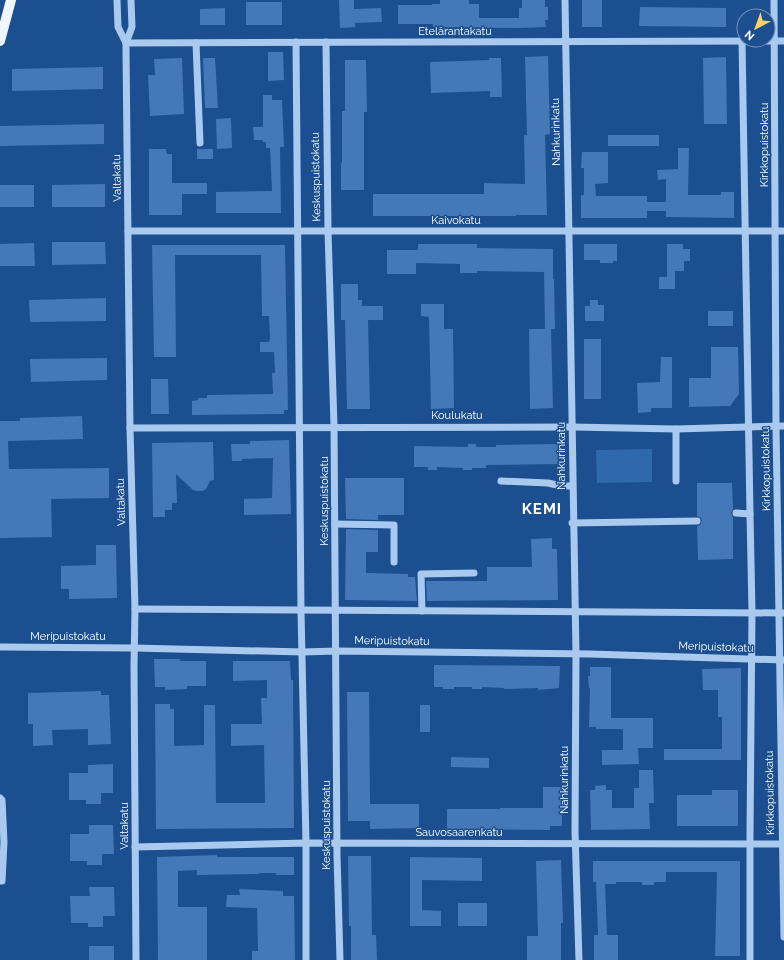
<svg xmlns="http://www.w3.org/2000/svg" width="784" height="960" font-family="Raleway,sans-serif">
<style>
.green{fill:#2e69ad}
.building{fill:#4478b7}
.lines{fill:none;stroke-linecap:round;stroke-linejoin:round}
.minor{stroke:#a9c9ee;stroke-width:7}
.major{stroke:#f0f6ff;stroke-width:10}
.labels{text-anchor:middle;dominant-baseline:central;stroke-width:3;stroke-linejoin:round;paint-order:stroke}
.street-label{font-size:11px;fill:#fff;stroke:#1b4f8f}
.district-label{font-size:15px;font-weight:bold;letter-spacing:1px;fill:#fff;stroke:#1b4f8f}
</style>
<rect width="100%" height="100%" fill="#1b4f8f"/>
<polygon class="green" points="652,449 652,482 597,483 596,450"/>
<g class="building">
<polygon points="339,0 354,0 354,9 381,8 382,22 355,23 355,27 340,28"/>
<polygon points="440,0 469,0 469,4 479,4 479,18 519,18 519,8 522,8 522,0 545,0 545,7 548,7 548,20 545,20 546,27 519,28 433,27 433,24 398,24 398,5 432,5 432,4 440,4"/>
<rect x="582" y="0" width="20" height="27"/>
<rect x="246" y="2" width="36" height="23"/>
<polygon points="640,7 726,8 726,27 639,26"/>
<polygon points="225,8 225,25 200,25 200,9"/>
<polygon points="268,52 283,52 284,80 268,81"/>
<polygon points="548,56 550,134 545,135 547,215 516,215 516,216 373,216 373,194 484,194 484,183 525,184 524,135 527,135 525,57"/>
<polygon points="726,57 727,124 704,124 703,58"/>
<polygon points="182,58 184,114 150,116 148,75 155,75 154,59"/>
<polygon points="203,58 215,58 218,108 205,108"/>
<polygon points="489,58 501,58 502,97 490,97 490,91 431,93 430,62 489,60"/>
<polygon points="345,60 366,60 367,112 364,112 364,190 341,190 341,163 342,162 342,111 345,111"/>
<polygon points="103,67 103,89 12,91 12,69"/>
<polygon points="263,95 272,95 272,100 282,100 284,147 280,147 281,213 216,213 216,192 272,191 270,148 266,148 266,142 263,142 263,140 254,140 253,127 263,127"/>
<polygon points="231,118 232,148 217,149 216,119"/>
<polygon points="104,124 104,144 0,146 0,126"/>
<rect x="608" y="135" width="51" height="11"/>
<polygon points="678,148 689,148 688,195 721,195 721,192 734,192 734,218 666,217 666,211 647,211 647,218 581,218 581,195 584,195 584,168 581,168 582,152 608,152 608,183 595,184 596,196 647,196 647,202 666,202 666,179 658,180 657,170 678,169"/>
<polygon points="149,149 166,149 167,154 172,154 172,183 207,183 207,194 182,194 182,215 149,215"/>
<rect x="197" y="149" width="16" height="10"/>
<polygon points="105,184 105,207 52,207 52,185"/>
<rect x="0" y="185" width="34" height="22"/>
<polygon points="52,242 105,242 106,264 52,265"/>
<polygon points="34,243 35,266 0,266 0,244"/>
<polygon points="418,244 477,244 477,248 553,249 553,279 554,279 555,329 551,329 553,408 530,409 529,329 545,329 544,272 477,271 477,273 460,273 460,264 416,263 416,274 387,274 387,250 418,250"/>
<polygon points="584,244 617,244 617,261 613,261 613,263 600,263 600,260 584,260"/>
<polygon points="667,244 683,244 683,249 690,249 690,261 684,261 684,271 675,271 675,289 659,289 659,277 667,277"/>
<polygon points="152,245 285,245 288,410 284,410 284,414 192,415 192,401 198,400 198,398 207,398 207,395 273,394 272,373 275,373 274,352 260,352 260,342 269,342 270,338 269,316 262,316 261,255 175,255 176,357 154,357"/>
<polygon points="341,284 358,284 358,300 362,300 362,306 383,306 383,320 368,320 370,409 347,409 345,320 341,320"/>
<polygon points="106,298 106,321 30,322 29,300"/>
<polygon points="590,300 598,300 598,305 604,305 604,321 585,321 585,306 590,306"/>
<polygon points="421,304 444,304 444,329 453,329 454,408 431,409 429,317 421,316"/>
<rect x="708" y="311" width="25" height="15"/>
<rect x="584" y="339" width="17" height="60"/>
<polygon points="711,347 738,347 739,394 730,406 689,407 689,378 711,378"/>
<polygon points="661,357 672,357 672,408 651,408 651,412 638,413 637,383 660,382"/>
<polygon points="107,358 107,380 31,382 30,359"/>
<polygon points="151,379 168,379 169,414 151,414"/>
<polygon points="82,416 83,439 8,441 9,469 109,468 109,498 51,499 52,537 0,538 0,421 20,421 20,418"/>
<polygon points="289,440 291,514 244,515 244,499 272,498 273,458 242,459 242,461 232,461 231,444 250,444 250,441"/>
<polygon points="213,442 214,480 210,481 206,489 202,491 197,491 193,490 176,474 177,503 172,503 172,510 165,510 165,517 153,517 152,443"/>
<polygon points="468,444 476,444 476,447 496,447 496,445 558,444 558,464 486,465 486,468 472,468 472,470 463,470 463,468 437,467 437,470 428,470 428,467 414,467 414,446 468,447"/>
<polygon points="345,478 404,478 404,515 378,515 378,520 346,519"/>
<polygon points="697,483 732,483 733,509 731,513 733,517 733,559 698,560 697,526 700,525 702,521 701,518 697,516"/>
<polygon points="346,529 378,530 378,552 366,552 366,573 408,574 408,577 415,577 417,601 345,600"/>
<polygon points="552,538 552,549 557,549 558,600 427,601 426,581 487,581 487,567 532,567 531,539"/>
<polygon points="96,545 116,545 117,598 69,599 69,589 61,589 61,566 96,565"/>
<polygon points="154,659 180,659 180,661 206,661 206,686 187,686 187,689 165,690 165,687 155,687"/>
<polygon points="233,661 290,661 291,680 293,680 294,828 156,829 155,704 170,704 170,709 174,709 174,746 204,745 204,705 215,705 216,803 265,803 264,745 231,746 231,724 262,724 261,698 267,698 267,680 233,681"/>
<polygon points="434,665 560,666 559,688 538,690 538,688 504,689 504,688 482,687 482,689 472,689 472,687 454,687 454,689 443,689 443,687 434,687"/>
<polygon points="590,667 611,667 611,718 653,718 653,748 638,748 639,764 602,765 602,750 623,750 623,729 596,729 596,727 589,727 590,688 589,688 588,676 590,676"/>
<polygon points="741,668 741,760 664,760 664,749 722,749 722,717 718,717 718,690 703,690 702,669"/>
<polygon points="101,691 101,695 109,695 111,744 88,745 88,729 52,730 53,745 33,746 33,724 28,724 28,693"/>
<polygon points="347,692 369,692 370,804 419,804 419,828 370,829 370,821 348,821"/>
<rect x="420" y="705" width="10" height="27"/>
<polygon points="451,757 489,758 489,768 451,767"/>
<polygon points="113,764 113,793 101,793 101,804 86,804 86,800 69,800 69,773 88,773 88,765"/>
<polygon points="639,770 653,770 654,803 649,803 650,829 591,830 590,790 595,790 595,786 606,785 606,790 612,790 612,808 634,808 634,788 639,788"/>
<polygon points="543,787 562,787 562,826 550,826 550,830 447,829 447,809 500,809 500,808 543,808"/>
<polygon points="712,790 738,790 738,826 677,826 677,795 712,795"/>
<polygon points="89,825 113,825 114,854 102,854 102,865 87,865 87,861 70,861 70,834 89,834"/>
<polygon points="217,855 217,857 294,857 294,875 276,875 276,873 259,873 259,874 197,875 197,870 178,871 178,907 207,907 207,960 158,960 157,857"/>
<polygon points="348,856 371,856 372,935 376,935 377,960 351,960 351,926 349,926"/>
<polygon points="410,857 482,858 482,881 422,880 422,910 441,911 441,926 410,926"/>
<polygon points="561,860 563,923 561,923 561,960 527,960 527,936 538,936 536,861"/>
<polygon points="593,861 740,861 740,956 715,956 717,872 666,872 666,882 654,882 654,885 642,885 642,882 616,882 616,884 605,884 607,935 618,935 618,960 594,960 594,935 598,935 596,882 593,882"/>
<polygon points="89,887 114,887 115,916 103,916 103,927 88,927 88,923 71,923 70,896 90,896"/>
<polygon points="239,889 283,891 283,896 294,896 295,960 252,960 252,951 258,951 257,908 226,907 227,895 240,895"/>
<rect x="458" y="903" width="29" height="23"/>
<rect x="89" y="946" width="25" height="14"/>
</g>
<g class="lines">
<g class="minor">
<polyline points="117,0 118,27 126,43"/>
<polyline points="131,0 132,27 126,43 126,50 130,428 135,609 134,666 136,960"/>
<polyline points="565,0 576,654 575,831 579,960"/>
<polyline points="774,0 776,426 784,937"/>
<polyline points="742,41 750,514 752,612 750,833 750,960"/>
<polyline points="296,42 301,611 306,843 306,960"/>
<polyline points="326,42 328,231 334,426 337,855 340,960"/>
<polyline points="126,43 784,41"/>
<polyline points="196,43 200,143"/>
<polyline points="128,231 784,231"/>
<polyline points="130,428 572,427 676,429 784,426"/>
<polyline points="676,429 676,481"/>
<polyline points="501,481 548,483 561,486 572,486"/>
<polyline points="736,513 750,514"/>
<polyline points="572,523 697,521"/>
<polyline points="335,524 394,525 394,562"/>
<polyline points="135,609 784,613"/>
<polyline points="422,611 421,574 474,573"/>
<polyline points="0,647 134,648 303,652 336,651 590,654 784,660"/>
<polyline points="0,798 2,800 4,842 2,881 0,881"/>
<polyline points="135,847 306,843 784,844"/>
</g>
<polyline class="major" points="0,41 11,0"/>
</g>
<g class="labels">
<g class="street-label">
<text x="455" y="31">Etelärantakatu</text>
<text transform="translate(556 132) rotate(-91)">Nahkurinkatu</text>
<text transform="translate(764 145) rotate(-90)">Kirkkopuistokatu</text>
<text transform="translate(316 177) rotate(-91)">Keskuspuistokatu</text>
<text transform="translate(117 178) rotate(-91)">Valtakatu</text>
<text x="456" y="220">Kaivokatu</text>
<text x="457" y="415">Koulukatu</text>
<text transform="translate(561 456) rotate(-90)">Nahkurinkatu</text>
<text transform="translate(766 469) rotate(-91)">Kirkkopuistokatu</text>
<text transform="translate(324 501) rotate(-90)">Keskuspuistokatu</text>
<text transform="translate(121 502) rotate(-92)">Valtakatu</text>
<text x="68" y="636">Meripuistokatu</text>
<text transform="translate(392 641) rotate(1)">Meripuistokatu</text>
<text transform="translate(716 647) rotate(2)">Meripuistokatu</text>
<text transform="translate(564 780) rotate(-90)">Nahkurinkatu</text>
<text transform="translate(770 793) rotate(-91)">Kirkkopuistokatu</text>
<text transform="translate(326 825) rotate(-90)">Keskuspuistokatu</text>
<text transform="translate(124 826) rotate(-90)">Valtakatu</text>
<text x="459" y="832">Sauvosaarenkatu</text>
</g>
<g class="district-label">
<text x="542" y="509">KEMI</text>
</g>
</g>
<g transform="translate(756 28) rotate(221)"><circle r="19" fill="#1b4f8f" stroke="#7695bc"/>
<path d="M0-3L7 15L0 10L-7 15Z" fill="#ffd166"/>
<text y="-6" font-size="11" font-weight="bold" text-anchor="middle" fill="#ffffff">N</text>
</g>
</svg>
